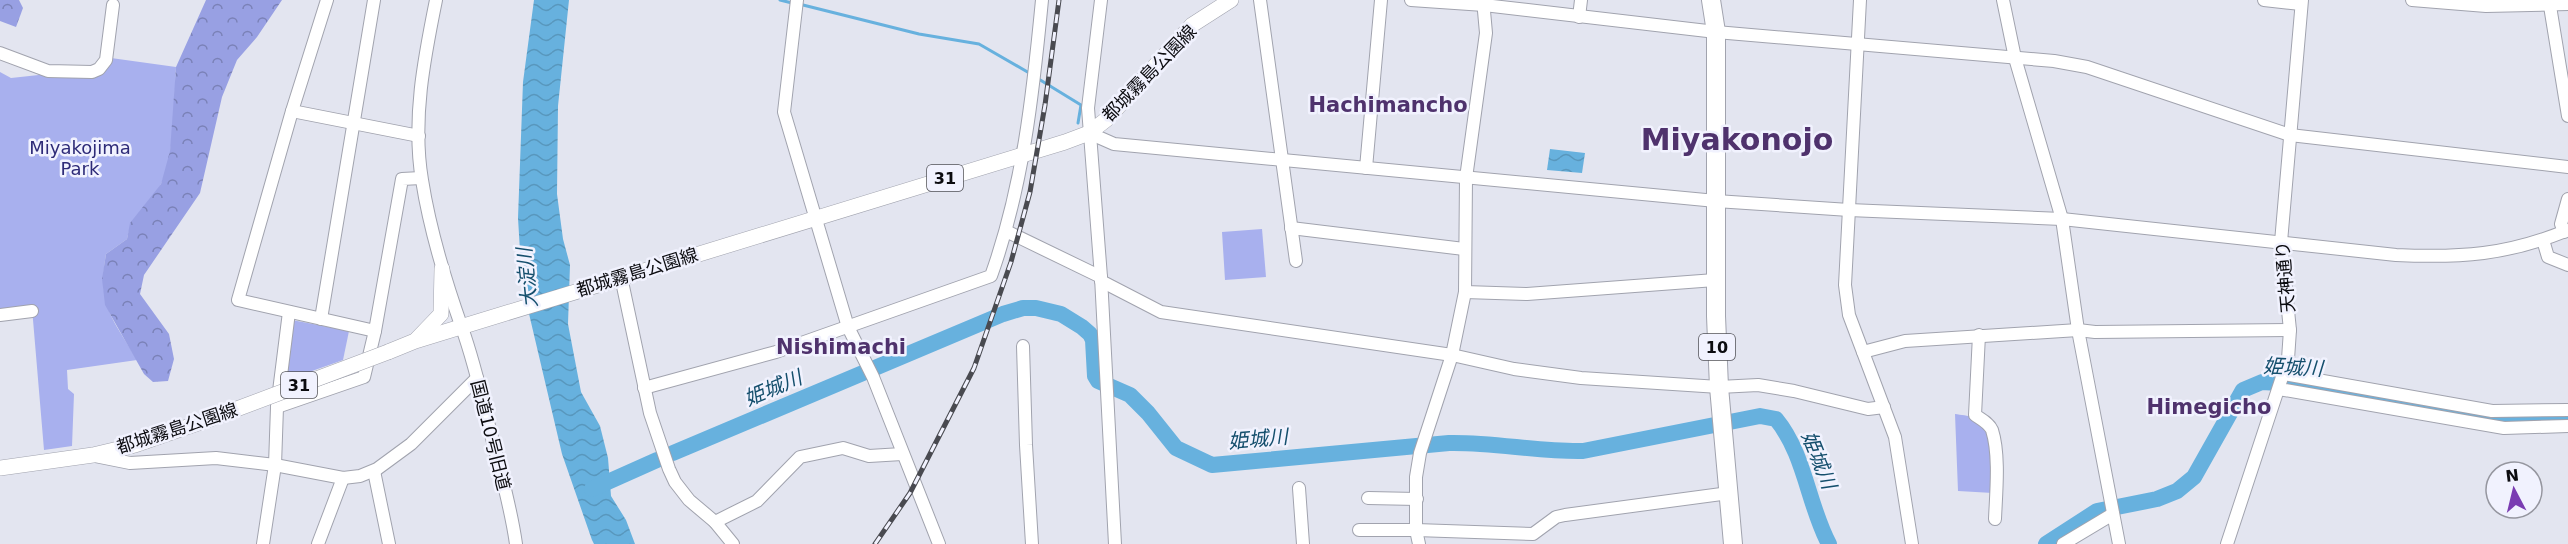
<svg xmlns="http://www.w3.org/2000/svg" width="2568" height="544" font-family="'DejaVu Sans','Noto Sans JP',sans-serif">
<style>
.green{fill:#a8b0ee}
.forest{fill:url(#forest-crowns)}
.water{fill:url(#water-waves)}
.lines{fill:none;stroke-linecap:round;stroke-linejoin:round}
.stream{stroke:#67b1de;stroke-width:3}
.river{stroke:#67b1de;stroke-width:16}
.minor-casing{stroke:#a1a3ae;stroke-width:14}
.major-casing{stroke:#a1a3ae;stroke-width:16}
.highway-casing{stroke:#a1a3ae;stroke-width:20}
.minor{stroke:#fff;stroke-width:12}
.major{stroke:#fff;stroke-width:15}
.highway{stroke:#fff;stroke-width:18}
.rail-casing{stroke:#494a50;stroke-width:5}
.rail{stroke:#f1f2fe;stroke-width:3;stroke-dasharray:9;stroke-linecap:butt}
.major-bridge-casing{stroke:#a1a3ae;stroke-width:16;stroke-linecap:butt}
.major-bridge{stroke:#fff;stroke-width:15}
.labels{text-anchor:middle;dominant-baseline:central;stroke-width:5;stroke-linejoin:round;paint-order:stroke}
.shield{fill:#f1f2fe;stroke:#515157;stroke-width:1.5}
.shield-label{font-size:16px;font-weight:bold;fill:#0c0c10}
.street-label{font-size:18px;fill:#0c0c10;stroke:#f1f2fe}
.park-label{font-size:18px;fill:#2e2b78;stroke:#f1f2fe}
.water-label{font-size:20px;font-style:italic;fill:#154f6d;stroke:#f1f2fe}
.quarter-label{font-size:21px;font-weight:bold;fill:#4f326d;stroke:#f1f2fe}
.town-label{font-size:30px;font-weight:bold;fill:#4f326d;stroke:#f1f2fe}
</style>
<defs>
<pattern id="forest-crowns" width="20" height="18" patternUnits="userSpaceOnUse" patternTransform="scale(1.5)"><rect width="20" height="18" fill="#98a0e3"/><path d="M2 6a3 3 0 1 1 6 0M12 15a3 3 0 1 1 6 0" fill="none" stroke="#7a81b7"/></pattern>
<pattern id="water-waves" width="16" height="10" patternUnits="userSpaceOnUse" patternTransform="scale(1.5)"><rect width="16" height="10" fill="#67b1de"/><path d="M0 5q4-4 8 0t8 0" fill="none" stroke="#5897bd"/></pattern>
</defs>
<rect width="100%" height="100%" fill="#e3e5f0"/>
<g class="green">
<path d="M111,58L176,67C174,99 175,157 161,184C150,206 133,210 127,239L106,254C97,306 112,317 137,360L67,370L68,389L74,394L72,446L44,450L32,308L0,311V72L11,78L48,74L87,75Z"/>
<polygon points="1262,229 1266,277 1225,280 1222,232"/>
<polygon points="292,320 349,331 343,360 284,381"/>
<path d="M1955,414C1961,415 1968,415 1973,418C1997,432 1991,470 1993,493L1958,491Z"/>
</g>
<g class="forest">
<polygon points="0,0 19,0 23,8 16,27 0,21"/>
<polygon points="206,0 282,0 257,37 237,60 222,97 200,193 144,275 140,294 169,334 174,359 168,381 153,382 144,374 105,305 102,279 106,254 127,239 130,223 161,184 170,151 176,67"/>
</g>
<g class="water">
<polygon points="534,0 569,0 558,106 557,194 563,239 570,265 568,324 581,392 600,426 608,458 611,496 626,520 635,544 594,544 592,540 562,454 522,284 518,218 523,82"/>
<polygon points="1550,149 1585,153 1582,173 1547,170"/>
</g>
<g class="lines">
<g class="stream">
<polyline points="780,0 792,3"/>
<polyline points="799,4 919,34 979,44 1031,74"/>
<polyline points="1037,78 1081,105 1078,123"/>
</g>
<g class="river">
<path d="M673,453L1003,314L1023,308H1036L1061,314L1082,327L1090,334L1093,340L1095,376L1098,381L1130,395L1148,413L1176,448L1212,465L1449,443C1494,442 1538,452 1583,451L1760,416L1776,419C1805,454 1808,505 1829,544"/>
<polyline points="592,489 657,460"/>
<polyline points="2046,544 2097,511 2157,499 2177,491 2194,477 2243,390 2262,382 2299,384 2497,420 2568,420"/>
</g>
<defs>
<g id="minor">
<polyline points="327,0 292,111 238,300 375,331 402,179 421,178"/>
<path d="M436,0C424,59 412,120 422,180C430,231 445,280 462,328C475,364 483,401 492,438C501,473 511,508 516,544"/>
<polyline points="797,0 784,112 848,327 873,377 939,544"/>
<polyline points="1101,0 1088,108 1101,277 1115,544"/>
<polyline points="1260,0 1296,261"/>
<polyline points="1411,0 1484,5 1716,32 2054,61 2087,67 2290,135 2568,167"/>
<polyline points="1860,0 1845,285 1849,315 1895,437 1912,544"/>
<polyline points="2003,0 2015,58 2062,219 2078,330 2119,544"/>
<polyline points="2264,0 2301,4"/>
<polyline points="2412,0 2486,6 2568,4"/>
<polyline points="2549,0 2568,116"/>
<polyline points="1579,17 1581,0"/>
<polyline points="0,53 48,71 92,72 99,69 106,60 113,5"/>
<polyline points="292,111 419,136"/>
<path d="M1089,133L1114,144L1716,201L1849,210L2062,219L2396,255C2461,258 2507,255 2568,230"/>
<polyline points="1366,168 1381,0"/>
<polyline points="1291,228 1464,249"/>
<polyline points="1006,231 1101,277"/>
<polyline points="2564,232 2561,224 2568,199"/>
<polyline points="2543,240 2548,257 2568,265"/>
<polyline points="621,277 650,413 669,469 675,482 689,500 715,522 733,544"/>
<polyline points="1101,281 1161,312 1452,355 1514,369 1581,378 1719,387 1758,385 1794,391 1868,409 1884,407"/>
<polyline points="1465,292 1527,294 1715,280"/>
<polyline points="0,315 32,311"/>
<polyline points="321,319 374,0"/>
<path d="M1979,335L1975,415C1981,419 1989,423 1992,430C2000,455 1996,494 1995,519"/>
<polyline points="1023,346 1026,445 1032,544"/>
<polyline points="1863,352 1905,341 2078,330 2095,332 2290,330"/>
<polyline points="2284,374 2492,411 2568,410"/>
<path d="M644,388L776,352L991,276C1023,187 1033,94 1042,0"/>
<polyline points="2279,389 2504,428 2568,426"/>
<polyline points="277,407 364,377 375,331"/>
<polyline points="95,456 130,463 216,458 275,465 343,478 360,476 377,469 411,444 477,378"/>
<polyline points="374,471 389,544"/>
<polyline points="1299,488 1303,544"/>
<polyline points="1368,498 1417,499"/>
<polyline points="715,522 757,501 800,457 843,448 869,456 902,454"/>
<polyline points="1359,530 1416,530 1533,534 1556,517 1565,515 1729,493"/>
<polyline points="263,544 275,465 277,407 289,312"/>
<polyline points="318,544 343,478"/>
<polyline points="1419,544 1416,530 1416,477 1420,453 1452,355 1465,292 1466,178 1486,33 1483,0"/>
<polyline points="2063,544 2113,514"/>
<polyline points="2227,544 2288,359 2290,330 2281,242 2302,0"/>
</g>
<g id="major">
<polyline points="417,339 441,314 442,269"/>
<polyline points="388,352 415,341 1065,142 1089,133 1107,119 1192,25 1231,0"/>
<polyline points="0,468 93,455 135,445 210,419"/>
</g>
<polyline id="highway" points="1711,0 1716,32 1716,316 1719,387 1733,544"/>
</defs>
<use href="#minor" class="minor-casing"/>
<use href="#major" class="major-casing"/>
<use href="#highway" class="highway-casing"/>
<use href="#minor" class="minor"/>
<use href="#major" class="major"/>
<use href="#highway" class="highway"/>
<defs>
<polyline id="rail" points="875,544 910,493 974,368 1011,262 1030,192 1045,105 1059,0"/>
</defs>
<use href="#rail" class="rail-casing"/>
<use href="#rail" class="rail"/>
<defs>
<polyline id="major-bridge" points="210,419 388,352"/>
</defs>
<use href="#major-bridge" class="major-bridge-casing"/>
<use href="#major-bridge" class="major-bridge"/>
</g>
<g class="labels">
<g class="shield">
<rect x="927" y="165" width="36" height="26" rx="4.5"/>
<rect x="1699" y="334" width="36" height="26" rx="4.5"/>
<rect x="281" y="372" width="36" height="26" rx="4.5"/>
</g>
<g class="shield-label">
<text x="945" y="178">31</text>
<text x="1717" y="347">10</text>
<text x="299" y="385">31</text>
</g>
<g class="street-label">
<text transform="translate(1149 73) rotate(-46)">都城霧島公園線</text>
<text transform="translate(637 272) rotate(-17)">都城霧島公園線</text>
<text transform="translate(2285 277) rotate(-95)">天神通り</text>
<text transform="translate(177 428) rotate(-18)">都城霧島公園線</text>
<text transform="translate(491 435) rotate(76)">国道10号旧道</text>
</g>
<g class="park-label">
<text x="80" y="147">Miyakojima<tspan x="80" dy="21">Park</tspan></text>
</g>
<g class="water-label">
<text transform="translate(527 278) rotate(-96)">大淀川</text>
<text transform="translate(2293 367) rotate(3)">姫城川</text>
<text transform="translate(773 388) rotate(-23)">姫城川</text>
<text transform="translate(1258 439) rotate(-5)">姫城川</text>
<text transform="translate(1819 460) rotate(68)">姫城川</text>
</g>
<g class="quarter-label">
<text x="1388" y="105">Hachimancho</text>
<text x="841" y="347">Nishimachi</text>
<text x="2209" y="407">Himegicho</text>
</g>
<g class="town-label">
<text x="1737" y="139">Miyakonojo</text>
</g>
</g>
<g transform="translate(2514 490) rotate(353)"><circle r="28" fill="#f1f2fe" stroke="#95969f" stroke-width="1.5"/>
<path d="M0-4.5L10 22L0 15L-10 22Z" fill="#7a3cb2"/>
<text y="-9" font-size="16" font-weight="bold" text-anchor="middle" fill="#0c0c10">N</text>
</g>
</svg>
